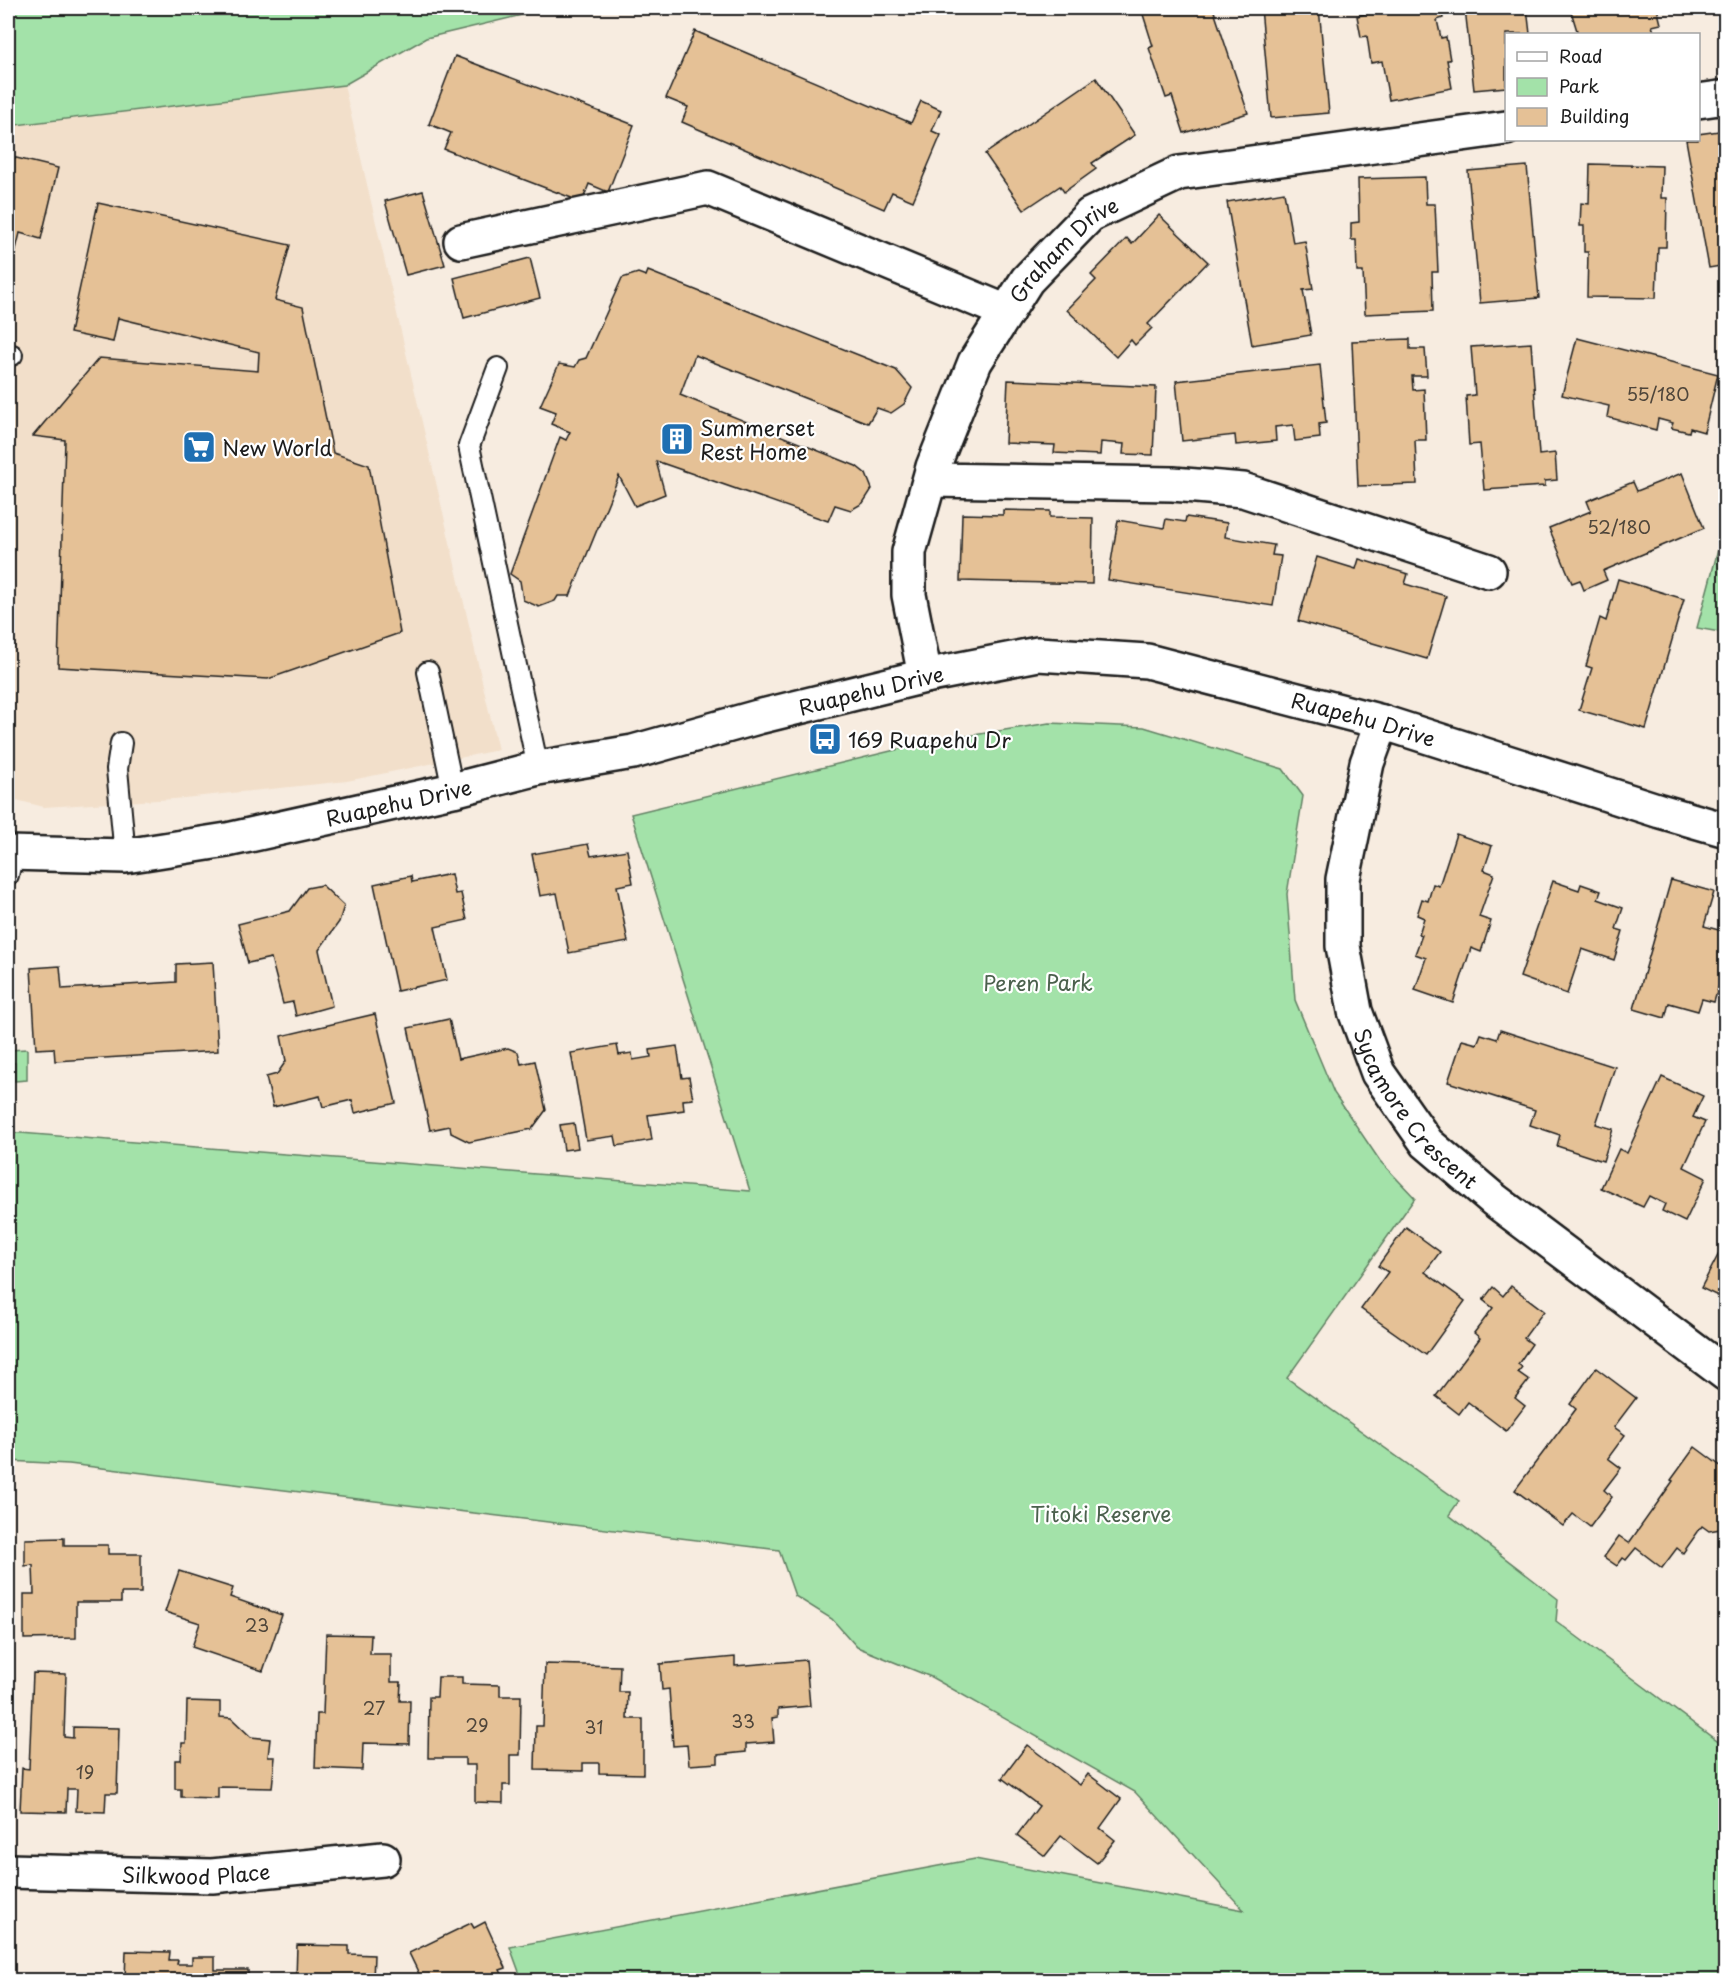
<svg xmlns="http://www.w3.org/2000/svg" width="1733" height="1988" font-family="'Playpen Sans',sans-serif">
<style>
.built{fill:#f2dfca}
.green{fill:#a3e2a9;stroke:#607f62;stroke-width:1.5}
.building{fill:#e5c196;stroke:#1c1c1c;stroke-width:1.5}
.lines{fill:none;stroke-linecap:round;stroke-linejoin:round}
.lane-casing{stroke:#1c1c1c;stroke-width:24}
.street-casing{stroke:#1c1c1c;stroke-width:38}
.secondary-casing{stroke:#1c1c1c;stroke-width:38}
.lane{stroke:#fff;stroke-width:20}
.street{stroke:#fff;stroke-width:33}
.secondary{stroke:#fff;stroke-width:33}
.labels{text-anchor:middle;dominant-baseline:central;stroke-width:4.5;stroke-linejoin:round;paint-order:stroke}
.number-label{font-size:18px;fill:#4e453a}
.street-label{font-size:21px;fill:#1c1c1c;stroke:#fff}
.poi-label{font-size:21px;fill:#1c1c1c;stroke:#fff;text-anchor:start}
.park-label{font-size:21px;fill:#4b614d;stroke:#fff}
</style>
<rect width="100%" height="100%" fill="#f7ece0"/>
<filter id="ink" filterUnits="userSpaceOnUse"><feTurbulence type="fractalNoise" baseFrequency=".0167" numOctaves="2"/><feDisplacementMap in="SourceGraphic" scale="12" xChannelSelector="R" yChannelSelector="G"/><feConvolveMatrix kernelMatrix="1 2 1 2 8 2 1 2 1" color-interpolation-filters="sRGB"/></filter>
<g filter="url(#ink)">
<polygon class="built" points="344,85 498,750 347,781 174,799 44,807 8,798 8,126"/>
<g class="green">
<polygon points="8,8 551,8 426,38 344,85 8,126"/>
<polygon points="1725,524 1726,633 1725,633 1697,628"/>
<polygon points="1049,723 1144,727 1283,769 1303,796 1287,894 1295,1000 1334,1093 1380,1161 1415,1198 1287,1378 1459,1501 1449,1515 1558,1599 1556,1621 1725,1747 1725,1980 522,1980 510,1947 975,1859 1244,1910 1135,1792 931,1677 857,1647 832,1619 795,1596 779,1550 69,1464 8,1461 8,1132 750,1191 631,814 924,743"/>
<polygon points="27,1049 27,1080 15,1081 15,1063 8,1062 8,1050"/>
</g>
<g class="building">
<polygon points="1141,8 1213,8 1248,113 1184,133 1172,96 1166,98 1149,48 1153,46"/>
<polygon points="1261,8 1319,8 1329,113 1271,118"/>
<polygon points="1364,8 1441,8 1443,18 1437,20 1441,38 1446,37 1450,60 1447,60 1452,88 1389,100 1382,61 1371,63 1367,36 1361,37 1357,16 1365,14"/>
<polygon points="1465,8 1527,8 1530,34 1506,34 1506,87 1474,90"/>
<polygon points="1570,8 1657,8 1661,24 1652,26 1655,34 1578,34"/>
<polygon points="695,31 911,123 921,101 941,110 932,131 941,135 913,201 892,192 884,209 682,122 688,107 666,98"/>
<polygon points="455,56 634,125 608,192 589,184 582,202 444,149 451,133 429,124"/>
<polygon points="1096,78 1135,135 1092,163 1096,169 1064,192 1060,186 1024,210 985,154"/>
<polygon points="1726,130 1726,265 1709,268 1686,140 1698,140 1698,134"/>
<polygon points="8,156 58,168 41,239 20,233 11,270 8,269"/>
<polygon points="1590,164 1662,166 1661,198 1667,198 1666,247 1658,247 1656,298 1587,297 1588,252 1584,252 1584,226 1580,226 1581,203 1589,204"/>
<polygon points="1527,166 1539,298 1480,303 1468,171"/>
<polygon points="1425,177 1426,204 1435,204 1438,272 1432,272 1433,311 1365,314 1363,272 1357,272 1356,240 1351,240 1351,223 1359,222 1358,179"/>
<polygon points="423,191 445,265 406,275 385,201"/>
<polygon points="1284,192 1293,243 1305,241 1313,289 1303,290 1311,335 1252,345 1227,202"/>
<polygon points="98,203 290,245 275,300 303,307 333,453 369,465 400,633 268,679 58,667 65,440 33,436 99,358 258,371 259,352 118,318 113,342 70,333"/>
<polygon points="1159,215 1208,262 1148,324 1152,328 1135,345 1131,340 1116,357 1067,310 1096,280 1091,275 1127,238 1132,244"/>
<polygon points="530,258 540,298 464,318 454,278"/>
<polygon points="648,271 896,370 912,388 904,404 891,413 877,408 868,423 695,355 680,395 856,466 866,474 872,489 863,503 851,510 835,505 828,521 656,461 665,494 635,506 619,476 570,596 558,596 555,601 539,607 523,600 520,581 510,574 560,437 566,440 570,432 551,424 556,412 540,406 559,364 575,367 579,360 586,358 622,278 638,273 646,276"/>
<polygon points="1577,338 1718,374 1704,432 1690,428 1689,432 1671,428 1673,423 1658,419 1656,430 1607,417 1609,406 1562,395"/>
<polygon points="1410,339 1410,349 1425,349 1427,376 1412,376 1413,390 1424,389 1426,440 1415,440 1417,484 1358,486 1352,341"/>
<polygon points="1531,343 1539,455 1555,453 1557,480 1545,481 1545,486 1484,490 1480,444 1469,445 1466,396 1475,395 1471,347"/>
<polygon points="1320,365 1326,423 1319,424 1320,438 1295,441 1293,425 1275,427 1276,441 1236,445 1235,435 1182,441 1176,381"/>
<polygon points="1008,380 1156,387 1153,455 1123,454 1124,444 1101,442 1100,455 1054,453 1055,445 1005,443"/>
<polygon points="1682,473 1704,528 1603,571 1607,580 1584,590 1580,580 1572,583 1549,528 1591,511 1587,501 1633,482 1637,491"/>
<polygon points="1003,510 1050,511 1050,517 1093,518 1092,584 960,581 962,514 1003,515"/>
<polygon points="1186,517 1227,523 1225,537 1274,545 1272,555 1281,556 1273,606 1108,580 1118,520 1164,528 1166,519 1185,522"/>
<polygon points="1317,557 1356,569 1359,559 1408,574 1405,584 1446,596 1427,659 1298,621"/>
<polygon points="1618,579 1684,599 1646,729 1579,710 1592,668 1586,666 1600,618 1606,621"/>
<polygon points="1456,834 1492,846 1484,870 1494,874 1479,917 1491,921 1481,952 1471,948 1453,1003 1415,990 1426,958 1415,954 1422,935 1419,934 1424,918 1417,915 1422,899 1428,901 1433,884 1439,886"/>
<polygon points="588,844 591,856 627,850 633,883 617,886 628,942 569,953 557,893 540,896 532,854"/>
<polygon points="451,874 455,894 461,893 467,920 435,927 447,980 397,991 374,884 411,876 412,882"/>
<polygon points="1671,880 1714,892 1704,926 1726,932 1721,950 1726,951 1726,987 1719,985 1714,1002 1702,999 1698,1011 1669,1003 1665,1018 1634,1009"/>
<polygon points="1553,881 1579,890 1581,884 1601,891 1598,899 1623,908 1616,929 1623,931 1614,960 1582,949 1567,994 1520,977"/>
<polygon points="322,885 344,906 339,922 319,950 332,1006 296,1016 293,1002 283,1004 271,958 248,963 238,924 290,911 307,888"/>
<polygon points="213,962 218,1051 55,1061 54,1048 36,1049 31,968 60,966 62,989 176,982 176,964"/>
<polygon points="375,1014 396,1103 355,1113 352,1100 323,1107 320,1096 273,1107 266,1077 277,1074 286,1061 281,1036"/>
<polygon points="449,1019 458,1059 508,1048 518,1052 521,1064 535,1061 546,1110 532,1129 469,1142 451,1133 450,1126 430,1130 408,1028"/>
<polygon points="1500,1030 1615,1067 1596,1124 1613,1129 1603,1161 1557,1146 1560,1135 1530,1125 1535,1110 1448,1082 1462,1040 1477,1044 1481,1034 1497,1039"/>
<polygon points="617,1045 619,1055 632,1053 633,1060 651,1057 650,1050 677,1046 682,1078 689,1077 693,1099 683,1100 684,1110 648,1115 652,1140 617,1146 615,1136 586,1140 571,1053"/>
<polygon points="1662,1077 1703,1096 1693,1117 1705,1122 1684,1167 1706,1178 1685,1222 1662,1211 1665,1204 1649,1196 1643,1207 1601,1188 1619,1149 1627,1153"/>
<polygon points="574,1123 578,1148 564,1150 560,1125"/>
<polygon points="1406,1227 1440,1252 1425,1272 1465,1301 1426,1355 1361,1309 1388,1272 1378,1266"/>
<polygon points="1726,1240 1726,1300 1701,1288"/>
<polygon points="1511,1286 1544,1311 1524,1338 1532,1344 1518,1364 1522,1367 1518,1372 1529,1380 1515,1398 1525,1406 1506,1431 1468,1402 1459,1414 1436,1396 1480,1338 1474,1333 1493,1308 1483,1300 1493,1287 1503,1296"/>
<polygon points="1596,1368 1636,1398 1614,1427 1625,1435 1608,1458 1621,1468 1604,1490 1612,1497 1590,1527 1573,1514 1563,1526 1515,1490 1576,1409 1570,1404"/>
<polygon points="1695,1447 1722,1467 1726,1462 1726,1528 1709,1531 1702,1526 1683,1553 1677,1548 1662,1568 1636,1548 1626,1560 1623,1558 1617,1566 1604,1557 1619,1536 1629,1543 1673,1481 1671,1480"/>
<polygon points="64,1538 64,1545 108,1545 108,1554 141,1554 141,1593 121,1593 121,1602 76,1602 76,1638 24,1639 24,1594 34,1594 33,1565 25,1566 25,1539"/>
<polygon points="179,1571 233,1588 230,1597 282,1615 263,1671 192,1647 200,1623 165,1612"/>
<polygon points="326,1634 371,1635 370,1654 391,1654 391,1682 401,1682 400,1701 410,1701 409,1744 363,1743 362,1770 315,1768 317,1714 323,1714"/>
<polygon points="735,1657 735,1666 806,1660 810,1706 778,1709 778,1717 772,1718 774,1742 746,1744 746,1752 718,1755 718,1763 689,1765 687,1745 673,1746 669,1689 662,1690 660,1664"/>
<polygon points="545,1664 620,1666 619,1692 628,1692 627,1719 643,1719 643,1774 599,1773 599,1763 583,1763 583,1771 535,1770 536,1726 543,1726"/>
<polygon points="33,1673 66,1674 64,1737 73,1738 73,1727 119,1728 117,1793 106,1793 105,1812 76,1811 77,1789 67,1789 66,1812 20,1811 22,1768 29,1769"/>
<polygon points="438,1677 462,1677 462,1684 500,1685 500,1696 521,1696 520,1755 510,1755 510,1785 503,1785 503,1803 475,1802 475,1765 465,1765 465,1758 428,1758 429,1697 437,1697"/>
<polygon points="187,1701 220,1702 220,1717 231,1718 251,1737 270,1739 268,1757 275,1757 272,1788 218,1787 218,1798 181,1797 181,1789 175,1789 175,1760 181,1760 182,1743 186,1743"/>
<polygon points="1027,1745 1080,1785 1088,1774 1121,1799 1100,1828 1115,1840 1097,1863 1061,1836 1045,1856 1017,1835 1039,1806 1002,1778"/>
<polygon points="485,1922 506,1968 500,1970 505,1980 422,1980 409,1953 471,1923 474,1928"/>
<polygon points="297,1945 349,1946 349,1954 374,1955 373,1980 296,1980"/>
<polygon points="126,1951 170,1952 169,1960 178,1960 177,1964 192,1964 192,1957 215,1957 215,1970 248,1970 248,1980 125,1980"/>
</g>
<g class="lines">
<defs>
<g id="lane">
<polyline points="8,354 12,355"/>
<polyline points="498,368 469,446 538,768"/>
<polyline points="428,672 453,790"/>
<polyline points="121,743 117,769 125,856"/>
<polyline points="8,875 13,853"/>
</g>
<g id="street">
<polyline points="1698,101 1726,97"/>
<polyline points="461,241 708,188 1007,312"/>
<polyline points="930,480 1173,484 1243,490 1489,571"/>
<path id="s1" d="M925,676L909,595V552L933,467L975,362L1027,280L1090,215L1179,173L1506,128"/>
<path id="s2" d="M1382,722L1367,763L1343,879V946L1355,1011L1378,1073L1427,1143L1493,1199L1726,1374"/>
<path id="s3" d="M8,1871L212,1876L383,1859"/>
</g>
<g id="secondary">
<path id="s4" d="M8,853L125,856L227,840L453,790L538,768L633,752L758,717L925,676L1038,654L1147,661L1382,722L1660,811L1726,830"/>
</g>
</defs>
<use href="#lane" class="lane-casing"/>
<use href="#street" class="street-casing"/>
<use href="#secondary" class="secondary-casing"/>
<use href="#lane" class="lane"/>
<use href="#street" class="street"/>
<use href="#secondary" class="secondary"/>
</g>
</g>
<defs>
<symbol id="building-square" viewBox="-11 -11 22 22"><rect x="-9" y="-9" width="18" height="18" rx="4" fill="#1f6fb2" stroke="#fff"/><path d="M-4-6H4V6H1V3H-1V6H-4ZM-2.5-4.3h1.7v1.8h-1.7ZM.8-4.3h1.7v1.8H.8ZM-2.5-1h1.7V.8h-1.7ZM.8-1h1.7V.8H.8Z" fill="#fff"/></symbol>
<symbol id="supermarket-square" viewBox="-11 -11 22 22"><rect x="-9" y="-9" width="18" height="18" rx="4" fill="#1f6fb2" stroke="#fff"/><path d="M-6-5.5h2.5l.6 2H6L4.5 2H-2.5L-4.4-4H-6ZM-1.5 3.2a1.3 1.3 0 1 0 .1 0ZM3 3.2a1.3 1.3 0 1 0 .1 0Z" fill="#fff"/></symbol>
<symbol id="bus-square" viewBox="-11 -11 22 22"><rect x="-9" y="-9" width="18" height="18" rx="4" fill="#1f6fb2" stroke="#fff"/><path d="M-5-6H5V4H4V6H2V4H-2V6H-4V4H-5ZM-3.5-4V0h7V-4ZM-3.5 1.2v1.5H-2V1.2ZM2 1.2v1.5H3.5V1.2Z" fill="#fff"/></symbol>
</defs>
<g fill-rule="evenodd">
<use href="#building-square" x="658" y="420" width="38" height="38"/>
<use href="#supermarket-square" x="180" y="428" width="38" height="38"/>
<use href="#bus-square" x="806" y="720" width="38" height="38"/>
</g>
<g class="labels">
<g class="number-label">
<text x="1658" y="393">55/180</text>
<text x="1619" y="526">52/180</text>
<text x="257" y="1624">23</text>
<text x="374" y="1707">27</text>
<text x="743" y="1720">33</text>
<text x="477" y="1724">29</text>
<text x="594" y="1726">31</text>
<text x="85" y="1771">19</text>
</g>
<g class="street-label">
<text stroke="none"><textPath href="#s1" startOffset="472">Graham Drive</textPath></text>
<text stroke="none"><textPath href="#s4" startOffset="882">Ruapehu Drive</textPath></text>
<text stroke="none"><textPath href="#s4" startOffset="1386">Ruapehu Drive</textPath></text>
<text stroke="none"><textPath href="#s4" startOffset="396">Ruapehu Drive</textPath></text>
<text stroke="none"><textPath href="#s2" startOffset="412">Sycamore Crescent</textPath></text>
<text stroke="none"><textPath href="#s3" startOffset="188">Silkwood Place</textPath></text>
</g>
<g class="poi-label">
<text x="700" y="427">Summerset<tspan x="700" dy="24">Rest Home</tspan></text>
<text x="222" y="447">New World</text>
<text x="848" y="739">169 Ruapehu Dr</text>
</g>
<g class="park-label">
<text x="1038" y="982">Peren Park</text>
<text x="1101" y="1513">Titoki Reserve</text>
</g>
</g>
<rect width="1733" height="1988" fill="none" stroke="#fff" stroke-width="30"/>
<rect x="15" y="15" width="1703" height="1958" fill="none" stroke="#1c1c1c" stroke-width="2" filter="url(#ink)"/>
<rect x="1505" y="33" width="195" height="108" fill="#ffffff" stroke="#a4a4a4" stroke-width="1.5"/>
<rect x="1517" y="52" width="30" height="9" fill="#ffffff" stroke="#a4a4a4" stroke-width="1.5"/>
<text x="1559" y="63" font-size="18" fill="#1c1c1c">Road</text>
<rect x="1517" y="78" width="30" height="18" fill="#a3e2a9" stroke="#a4a4a4" stroke-width="1.5"/>
<text x="1559" y="93" font-size="18" fill="#1c1c1c">Park</text>
<rect x="1517" y="108" width="30" height="18" fill="#e5c196" stroke="#a4a4a4" stroke-width="1.5"/>
<text x="1559" y="123" font-size="18" fill="#1c1c1c">Building</text>
</svg>
